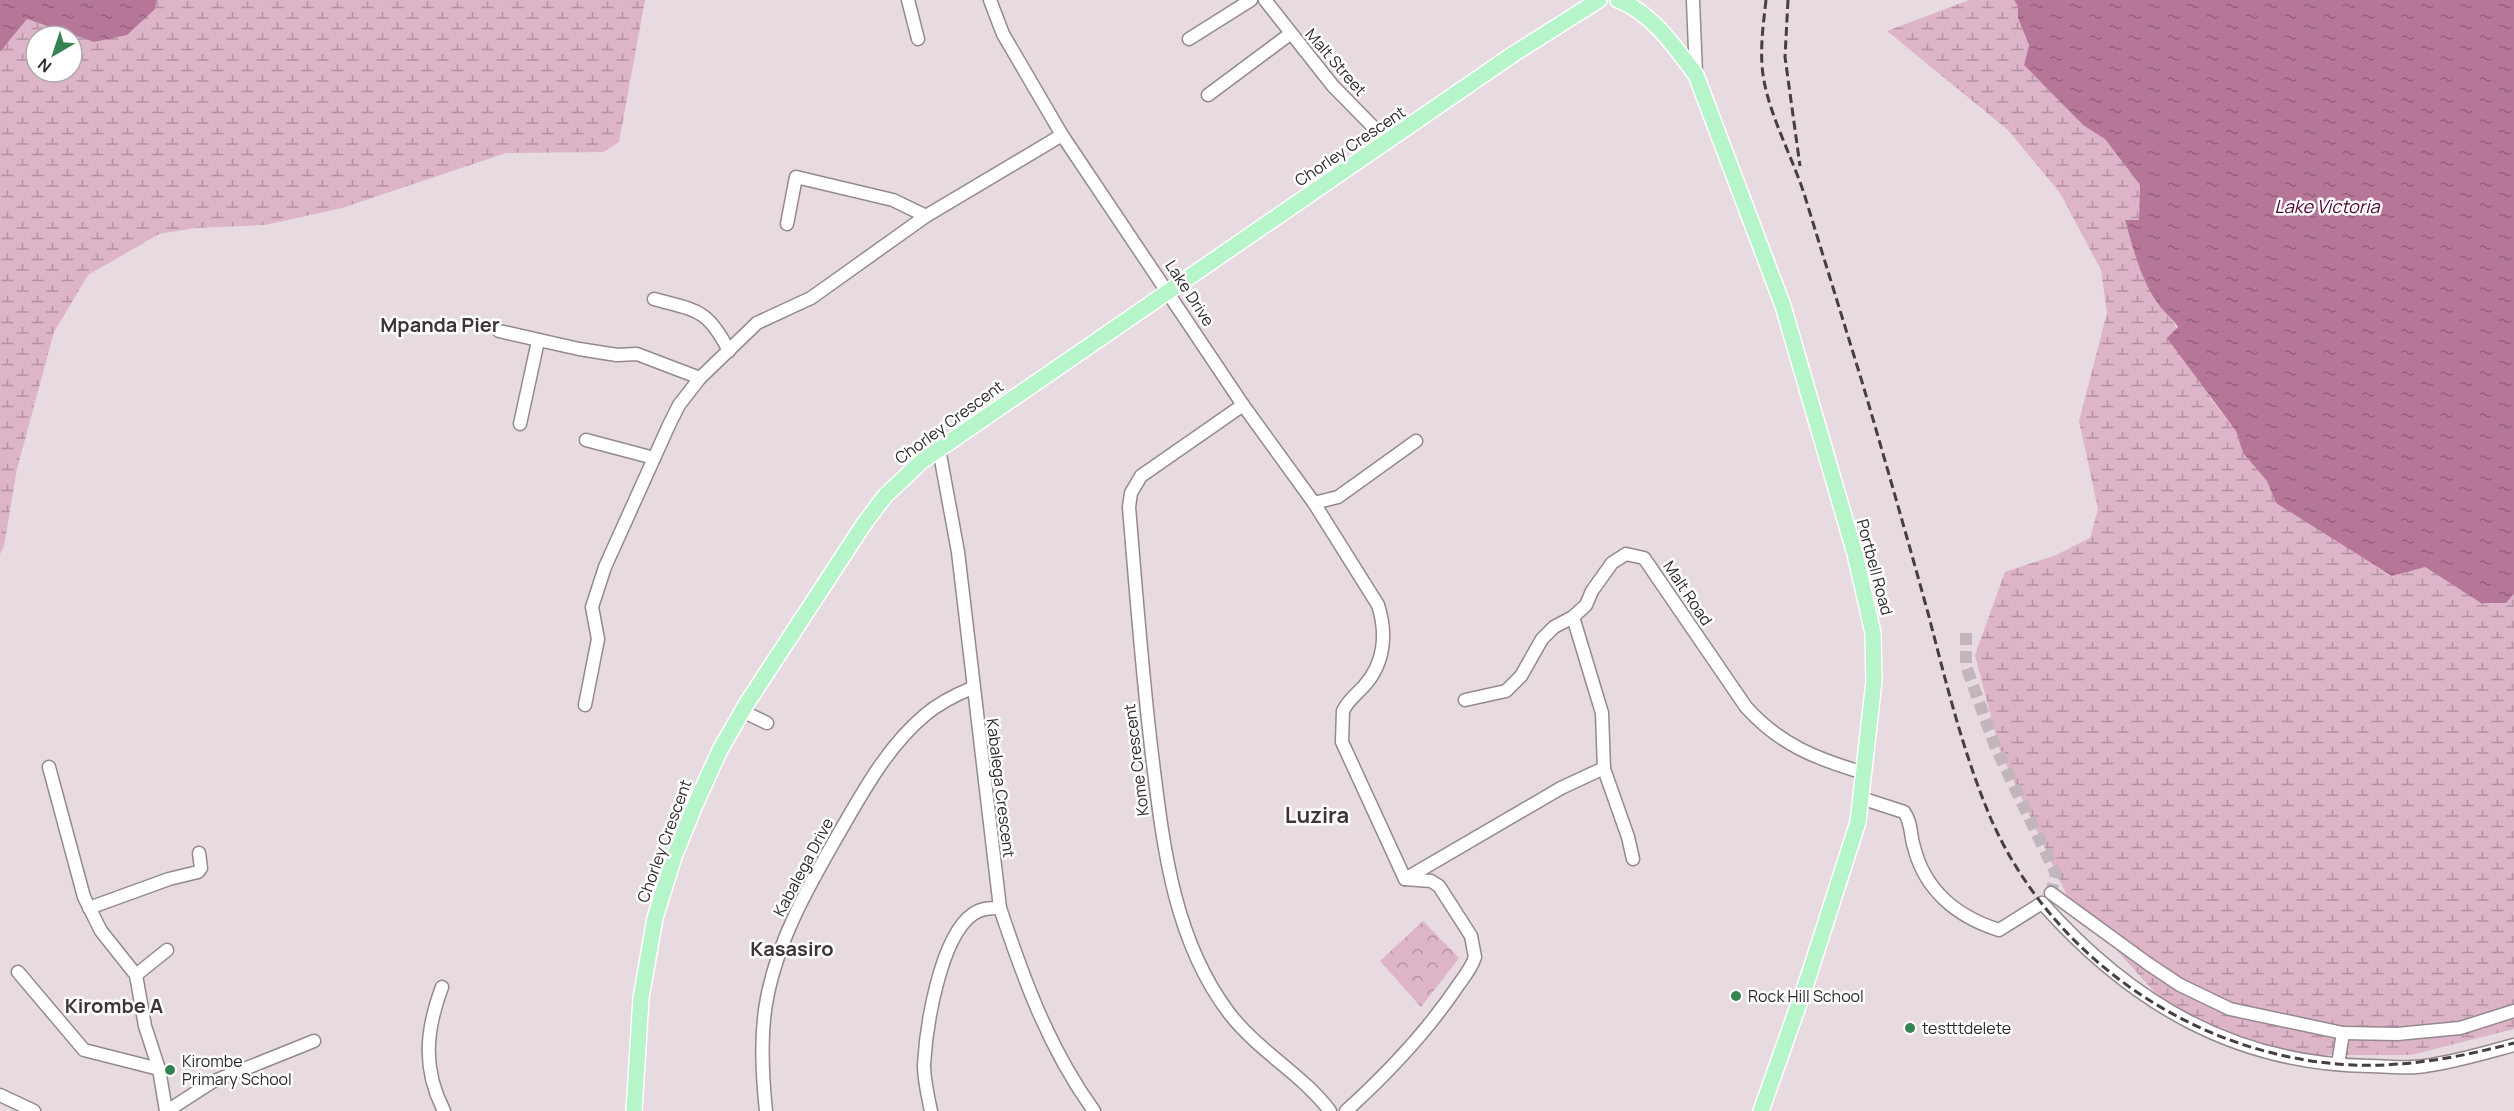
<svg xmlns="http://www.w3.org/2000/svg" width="2514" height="1111" font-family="Manrope,sans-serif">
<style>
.wetland{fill:url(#wetland-marsh);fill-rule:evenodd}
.park{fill:url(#park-crowns)}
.water{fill:url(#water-ripples)}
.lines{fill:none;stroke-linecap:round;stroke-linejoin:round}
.minor-tunnel{stroke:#c2b6bc;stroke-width:12;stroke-dasharray:12 6;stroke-linecap:butt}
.minor-casing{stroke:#95898f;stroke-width:15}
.major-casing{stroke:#fff;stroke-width:18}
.minor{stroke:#fff;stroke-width:12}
.major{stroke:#b6f4c9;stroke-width:15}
.rail{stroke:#453f42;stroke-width:3;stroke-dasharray:9 4.5;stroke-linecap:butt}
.poi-dot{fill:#368250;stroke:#fff;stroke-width:2}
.labels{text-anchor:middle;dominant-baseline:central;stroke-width:5;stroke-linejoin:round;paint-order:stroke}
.street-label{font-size:16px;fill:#2d282a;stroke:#fff}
.poi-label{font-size:16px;fill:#2d282a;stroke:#fff;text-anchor:start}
.water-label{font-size:18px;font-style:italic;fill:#4e0034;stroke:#fff}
.quarter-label{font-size:20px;font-weight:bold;fill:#3d3338;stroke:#fff}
.district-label{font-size:22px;font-weight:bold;fill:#3d3338;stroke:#fff}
</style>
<defs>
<pattern id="wetland-marsh" width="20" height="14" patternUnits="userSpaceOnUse" patternTransform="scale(1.5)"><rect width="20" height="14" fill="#deb4c9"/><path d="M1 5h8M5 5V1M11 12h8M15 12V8" fill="none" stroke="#b492a3"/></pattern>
<pattern id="park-crowns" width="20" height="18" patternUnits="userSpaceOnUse" patternTransform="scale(1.5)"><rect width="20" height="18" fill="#deb4c9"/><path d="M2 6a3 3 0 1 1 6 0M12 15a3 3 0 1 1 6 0" fill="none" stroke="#b492a3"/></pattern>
<pattern id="water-ripples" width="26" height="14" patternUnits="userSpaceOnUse" patternTransform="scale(1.5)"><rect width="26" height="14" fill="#b57697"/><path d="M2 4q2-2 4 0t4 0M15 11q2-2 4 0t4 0" fill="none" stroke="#94617b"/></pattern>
</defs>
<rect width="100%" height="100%" fill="#e7dae1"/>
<g class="wetland">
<path d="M157,0H645L619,142L603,152L506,153L342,208L265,225L195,228L159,234L88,275L54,332L17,469L4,546L0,554V52L27,19L94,42L154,9ZM36,36H72V72H36Z"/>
<polygon points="1969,0 2014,0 2019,6 2018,18 2029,45 2024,65 2083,125 2105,139 2140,185 2139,220 2125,221 2141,272 2157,304 2169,313 2211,399 2236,431 2243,453 2267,481 2276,503 2425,567 2481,603 2506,603 2514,594 2514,1029 2411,1055 2295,1055 2178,1018 2066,894 2000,751 1975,655 2005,572 2056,555 2090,538 2098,509 2079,421 2107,313 2101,270 2060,193 2008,130 1887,31"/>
</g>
<polygon class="park" points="1423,921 1459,958 1421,1007 1380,961"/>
<g class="water">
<polygon points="0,0 157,0 155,9 127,35 94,42 27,19 0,52"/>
<path d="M2014,0H2514V594L2506,603H2481L2425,567L2392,576L2276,503L2267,481L2243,453L2236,431L2167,338L2178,327C2171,316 2162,311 2156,301C2140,277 2133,248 2125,220H2139L2140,185L2105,139L2083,125L2024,65L2029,45L2018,18V6Z"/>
</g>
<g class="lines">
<polyline class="minor-tunnel" points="1966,633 1966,666 1995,746 2056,874 2051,893 2042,903"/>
<defs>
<g id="minor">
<polyline points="908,0 918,39"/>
<path d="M990,0L1003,34L1062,135L1243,405L1314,503L1378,605C1387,633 1385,663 1364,686C1357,694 1348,700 1343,711L1342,742L1405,879L1431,881L1439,886L1471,936L1475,957C1472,967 1465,976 1459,984C1427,1032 1388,1073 1346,1111"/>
<polyline points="1265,0 1333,86 1388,142"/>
<polyline points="1693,0 1696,75"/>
<polyline points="1189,39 1251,0"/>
<polyline points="1208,95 1290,34"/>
<polyline points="787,224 796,177 893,200 926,216"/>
<path d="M654,299C697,311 707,308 729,351"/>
<polyline points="499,331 579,349 617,355 637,354 700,378 679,405 669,425 605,567 592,607 598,639 585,705"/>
<polyline points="700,378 757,323 811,298 926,216 1062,135"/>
<path d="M1243,405L1141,476L1131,493L1129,507C1136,590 1142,673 1152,755C1163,844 1173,939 1229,1013C1258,1051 1302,1074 1330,1111"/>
<polyline points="520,424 538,341"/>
<polyline points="586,440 654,458"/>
<path d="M939,449L958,552L1000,908C1024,980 1049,1049 1094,1111"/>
<polyline points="1314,503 1338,497 1416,441"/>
<polyline points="1573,617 1602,713 1604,769 1628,837 1633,859"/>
<path d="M1465,700L1506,691L1521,676L1542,639L1554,627L1573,617L1586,605L1592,591L1612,563L1626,554L1644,558L1746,707C1780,745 1817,759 1864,773"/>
<polyline points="742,711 767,723"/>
<polyline points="49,767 84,897 101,931 136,975 145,1026 159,1069 166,1111"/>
<path d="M1861,798L1904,812C1912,823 1910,835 1914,847C1925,891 1958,917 1999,930L2042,903C2131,1003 2234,1064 2370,1066C2388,1066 2408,1069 2425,1066C2455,1062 2485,1053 2514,1045"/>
<polyline points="1405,879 1561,788 1604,768"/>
<polyline points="2051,893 2147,963 2180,985 2230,1009 2343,1033 2397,1034 2460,1028 2514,1011"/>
<polyline points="89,908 169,879 198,872 201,868 199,853"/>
<polyline points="18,972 84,1050 159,1069"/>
<polyline points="136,975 167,950"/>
<path d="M442,987C426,1030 422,1068 444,1111"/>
<polyline points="2338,1064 2343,1033"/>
<polyline points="0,1095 34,1111"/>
<polyline points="167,1111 212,1082 314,1041"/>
<path d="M766,1111C762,1073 760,1035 767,998C779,936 811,882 842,828C865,788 889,745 925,715C939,703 955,695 972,688"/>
<path d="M931,1111C928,1097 924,1080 924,1065C926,1027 940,937 973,914C982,908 990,908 1000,908"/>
</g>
<g id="major">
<path d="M1618,0C1651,12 1676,48 1696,75L1783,306L1855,554L1873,633L1874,681L1858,822L1808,978L1761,1111"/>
<polyline points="634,1111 641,998 655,918 674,857 695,805 720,750 747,703 864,524 885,496 922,461 1515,53 1599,0"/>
</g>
</defs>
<use href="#minor" class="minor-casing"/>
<use href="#major" class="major-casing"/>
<use href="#minor" class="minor"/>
<use href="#major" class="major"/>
<g class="rail">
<path d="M1766,0C1763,27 1759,54 1764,81C1772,122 1794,160 1806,200C1825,262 1844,323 1863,385C1885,460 1907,537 1928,613C1946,682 1963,753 1991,819C2053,960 2198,1058 2353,1065C2408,1067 2461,1057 2514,1043"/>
<polyline points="1788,0 1785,57 1800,166"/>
</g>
</g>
<g class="poi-dot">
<circle cx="1736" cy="996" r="6"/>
<circle cx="1910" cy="1028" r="6"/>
<circle cx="170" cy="1070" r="6"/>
</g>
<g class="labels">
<g class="street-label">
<text transform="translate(1336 62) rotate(49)">Malt Street</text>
<text transform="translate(1350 146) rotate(-34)">Chorley Crescent</text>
<text transform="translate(1190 293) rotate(57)">Lake Drive</text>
<text transform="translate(949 422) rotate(-36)">Chorley Crescent</text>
<text transform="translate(1875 567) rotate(75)">Portbell Road</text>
<text transform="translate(1688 593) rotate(56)">Malt Road</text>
<text transform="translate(1136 760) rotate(-97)">Kome Crescent</text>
<text transform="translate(1001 788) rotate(83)">Kabalega Crescent</text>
<text transform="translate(664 841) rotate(-70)">Chorley Crescent</text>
<text transform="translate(803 867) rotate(-62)">Kabalega Drive</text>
</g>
<g class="poi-label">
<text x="1748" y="996">Rock Hill School</text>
<text x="1922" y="1028">testttdelete</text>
<text x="182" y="1061">Kirombe<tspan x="182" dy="18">Primary School</tspan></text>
</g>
<g class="water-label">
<text x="2327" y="206">Lake Victoria</text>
</g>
<g class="quarter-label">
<text x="440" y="324">Mpanda Pier</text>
<text x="792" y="948">Kasasiro</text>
<text x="114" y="1005">Kirombe A</text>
</g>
<g class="district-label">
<text x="1317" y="815">Luzira</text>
</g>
</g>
<g transform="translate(54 54) rotate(219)"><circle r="28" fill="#ffffff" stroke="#aba9aa" stroke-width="1.5"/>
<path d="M0-4.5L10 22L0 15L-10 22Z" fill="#368250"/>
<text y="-9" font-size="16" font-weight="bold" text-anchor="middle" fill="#2d282a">N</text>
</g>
</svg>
